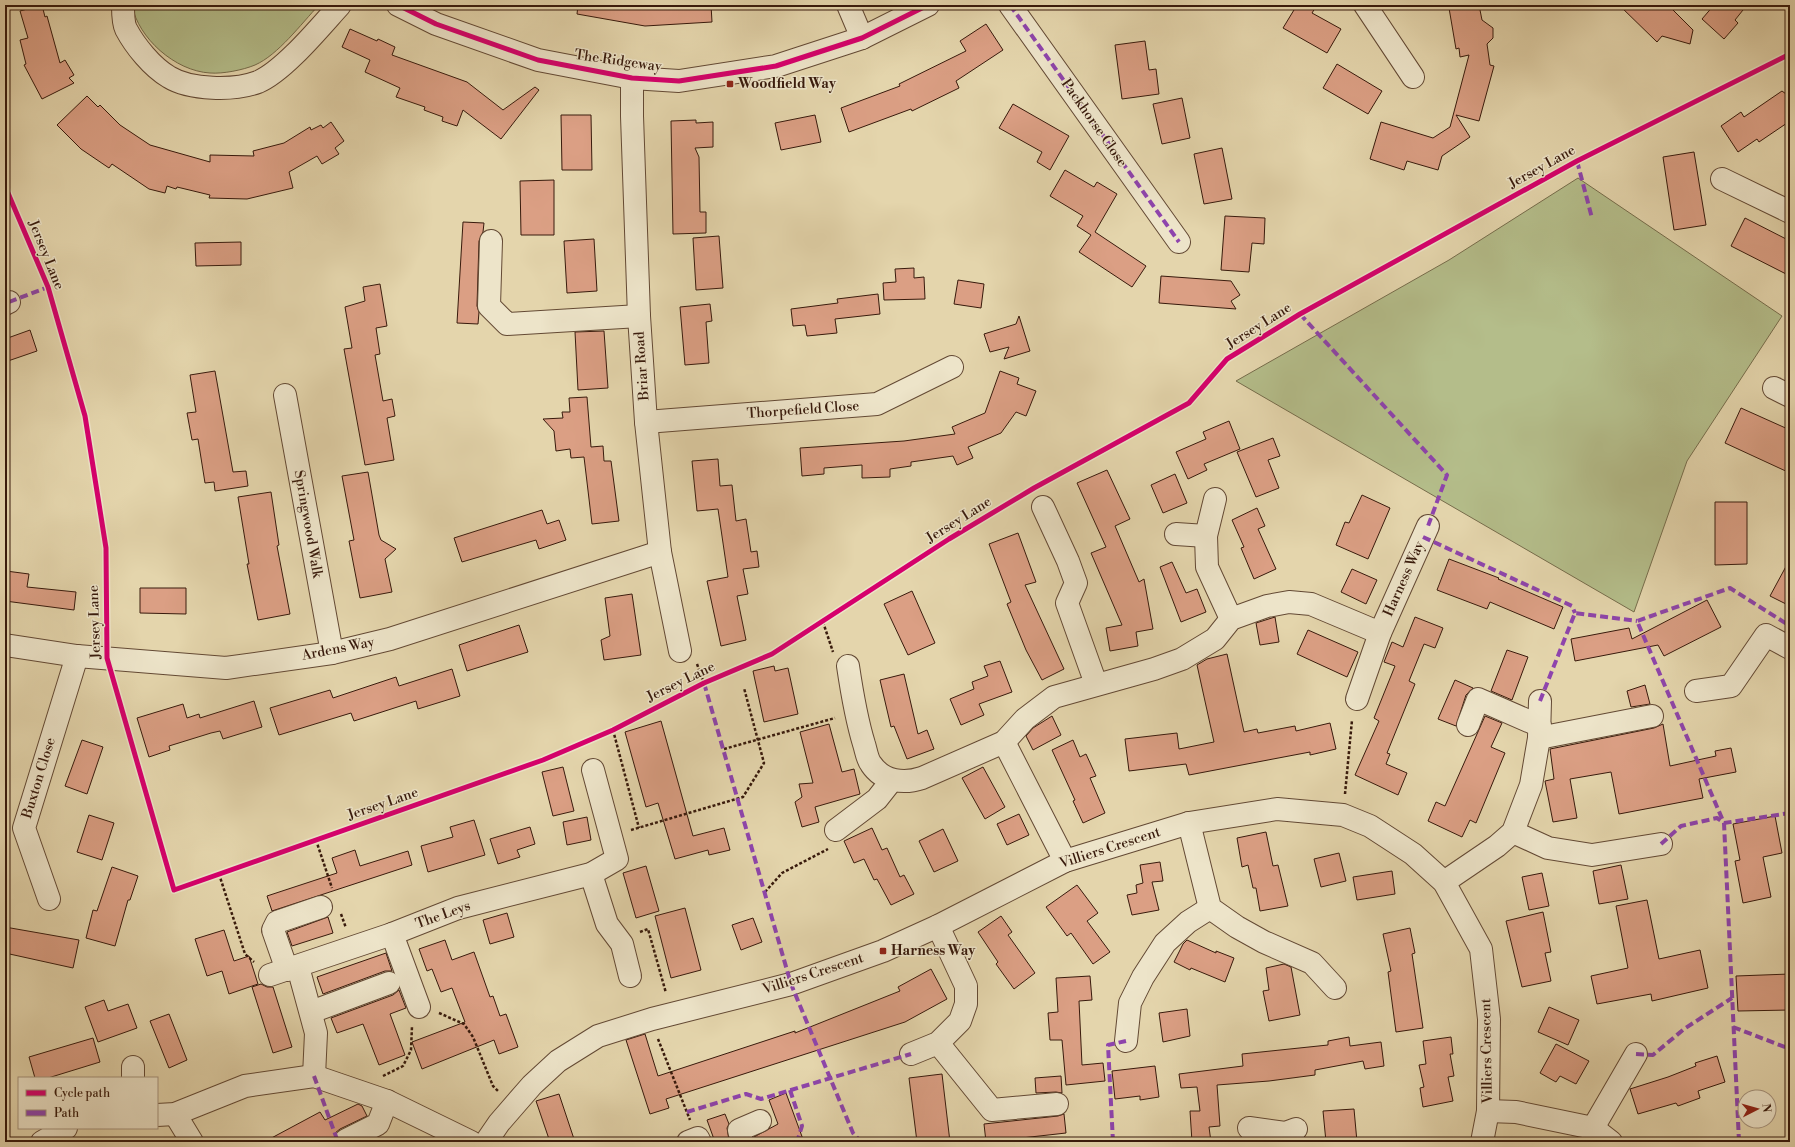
<svg xmlns="http://www.w3.org/2000/svg" width="1795" height="1147" font-family="'Libre Bodoni',serif">
<style>
.green{fill:#b4bd8a;stroke:#766c4b}
.building{fill:#db9f84;stroke:#381a0c}
.lines{fill:none;stroke-linecap:round;stroke-linejoin:round}
.minor-casing{stroke:#634934;stroke-width:24}
.path{stroke:#381a0c;stroke-width:2.5;stroke-dasharray:3 2;stroke-linecap:butt}
.minor{stroke:#ede4c9;stroke-width:22}
.quiet{stroke:#8e44ad;stroke-width:4;stroke-dasharray:8 4;stroke-linecap:butt}
.cycleway-casing{stroke:#ede4c9;stroke-width:8}
.cycleway{stroke:#d6006c;stroke-width:5}
.poi-dot{fill:#8f2418;stroke:#ede4c9;stroke-width:1.5}
.labels{text-anchor:middle;dominant-baseline:central;stroke-width:3;stroke-linejoin:round;paint-order:stroke}
.street-label{font-size:14px;fill:#381a0c;stroke:#ede4c9}
.poi-label{font-size:14px;font-weight:bold;fill:#381a0c;stroke:#ede4c9;text-anchor:start}
</style>
<rect width="100%" height="100%" fill="#e4d5ac"/>
<filter id="stains"><feTurbulence type="fractalNoise" baseFrequency=".005" numOctaves="4"/><feColorMatrix values="0 0 0 0 .2 0 0 0 0 .09 0 0 0 0 .02 0 0 0 .5 -.17"/></filter>
<radialGradient id="worn" r=".72"><stop offset=".6" stop-color="#630" stop-opacity="0"/><stop offset="1" stop-color="#630" stop-opacity=".3"/></radialGradient>
<g class="green">
<path d="M132,5H319C301,24 278,55 255,65C243,70 223,74 210,73C175,71 138,38 132,5Z"/>
<polygon points="1578,178 1782,316 1687,461 1634,612 1236,381 1449,260"/>
</g>
<g class="building">
<polygon points="42,5 45,17 47,16 60,63 65,60 74,75 69,78 74,83 42,99 24,65 26,64 20,40 28,38 20,11"/>
<polygon points="578,5 711,5 712,22 645,26 577,14"/>
<polygon points="1297,5 1317,5 1312,13 1341,29 1327,53 1283,28"/>
<polygon points="1466,5 1479,5 1482,20 1493,28 1493,38 1487,44 1490,65 1494,66 1479,121 1456,115 1470,137 1442,156 1438,170 1407,161 1404,170 1370,159 1381,122 1433,138 1450,127 1469,55 1460,57 1459,48 1456,49 1449,8"/>
<polygon points="1619,5 1668,5 1693,30 1690,44 1662,36 1657,42"/>
<polygon points="1714,5 1747,5 1735,20 1738,23 1724,39 1702,19"/>
<polygon points="986,24 1003,50 956,81 959,88 912,111 911,109 849,132 841,108 900,86 899,84 966,51 960,41"/>
<polygon points="350,29 377,41 378,39 395,47 392,55 467,82 503,110 535,87 539,90 501,139 463,110 457,126 442,121 443,117 424,110 425,107 396,97 400,88 365,72 370,60 342,47"/>
<polygon points="1145,41 1149,70 1156,69 1159,94 1122,99 1115,45"/>
<polygon points="1337,64 1382,91 1368,114 1323,88"/>
<polygon points="1782,91 1790,97 1790,121 1759,142 1757,139 1738,152 1721,126 1741,112 1744,117"/>
<polygon points="87,96 98,107 100,105 120,125 150,145 210,162 210,155 254,156 253,151 284,143 310,127 311,130 321,125 323,128 331,122 344,141 335,148 339,154 322,164 317,156 289,172 293,188 247,199 209,198 210,195 177,187 176,189 167,186 165,193 149,189 112,164 109,168 81,149 57,125"/>
<polygon points="1182,98 1190,138 1162,144 1153,104"/>
<polygon points="1013,104 1069,136 1050,170 1037,162 1042,152 999,128"/>
<polygon points="561,115 591,115 592,170 562,170"/>
<polygon points="815,115 821,142 781,150 775,123"/>
<polygon points="696,120 696,123 713,122 713,147 695,148 699,157 700,212 706,212 706,233 673,234 671,121"/>
<polygon points="1222,148 1232,199 1204,204 1194,154"/>
<polygon points="1694,152 1706,225 1674,230 1663,157"/>
<polygon points="1065,170 1094,187 1097,182 1117,194 1095,232 1146,266 1132,287 1079,252 1091,235 1077,226 1083,216 1050,196"/>
<polygon points="554,180 554,235 521,235 520,181"/>
<polygon points="1225,216 1265,218 1264,244 1252,243 1249,272 1221,270"/>
<polygon points="1745,218 1790,241 1790,276 1731,246"/>
<polygon points="463,222 484,223 483,232 479,241 477,306 479,312 478,324 457,323"/>
<polygon points="719,236 723,288 696,290 693,238"/>
<polygon points="594,239 597,291 567,293 564,241"/>
<polygon points="241,242 241,265 196,266 195,243"/>
<polygon points="914,268 914,278 924,277 925,299 884,300 883,283 896,282 895,269"/>
<polygon points="1161,276 1231,281 1240,295 1231,301 1236,309 1159,303"/>
<polygon points="958,280 984,284 981,308 954,304"/>
<polygon points="380,284 387,326 376,328 380,354 375,355 383,401 392,399 395,416 387,418 394,460 365,465 344,349 352,348 345,307 365,301 363,287"/>
<polygon points="878,294 880,314 835,319 837,333 807,336 805,325 793,326 791,309 838,303 837,299"/>
<polygon points="710,304 712,321 706,322 709,363 685,365 680,307"/>
<polygon points="1019,316 1030,351 1004,359 1009,347 990,352 984,334 1016,324"/>
<polygon points="30,330 37,351 5,362 5,339"/>
<polygon points="604,331 608,388 578,390 575,332"/>
<polygon points="215,371 233,472 246,471 248,486 215,491 214,482 205,483 198,439 192,440 187,413 196,412 190,375"/>
<polygon points="1000,371 1019,378 1017,384 1036,391 1026,416 1016,412 1001,433 968,447 973,458 957,465 953,456 911,462 911,466 890,469 890,477 862,478 862,465 824,468 824,474 802,476 800,448 904,441 955,434 952,427 985,413"/>
<polygon points="587,397 591,447 603,446 604,461 611,461 619,521 592,524 584,457 571,458 570,449 556,451 554,431 543,419 563,418 562,412 570,412 569,398"/>
<polygon points="1741,408 1790,430 1790,473 1725,443"/>
<polygon points="1229,421 1240,449 1204,464 1207,470 1188,479 1176,452 1206,439 1203,432"/>
<polygon points="1273,438 1280,456 1268,460 1279,488 1256,497 1237,452"/>
<polygon points="718,459 720,486 732,485 736,521 746,519 751,552 757,551 759,567 743,569 748,594 737,596 746,640 721,646 707,581 728,577 718,509 697,511 692,461"/>
<polygon points="1107,470 1130,519 1115,526 1139,582 1144,579 1153,629 1136,632 1138,646 1110,651 1106,628 1122,625 1091,553 1106,547 1077,483"/>
<polygon points="368,472 379,535 381,540 396,549 385,559 392,592 360,598 349,541 354,540 342,476"/>
<polygon points="1175,474 1187,503 1163,513 1151,485"/>
<polygon points="271,492 279,545 277,546 290,614 258,620 247,564 249,564 238,497"/>
<polygon points="1362,495 1390,508 1368,559 1336,545 1345,522 1349,523"/>
<polygon points="1715,502 1747,502 1747,564 1715,565"/>
<polygon points="1257,508 1265,526 1258,529 1276,569 1254,579 1241,548 1244,547 1232,520"/>
<polygon points="542,510 547,524 559,520 566,540 539,549 536,540 462,562 454,538"/>
<polygon points="1018,533 1036,582 1025,585 1064,669 1042,680 1026,650 1007,604 1011,602 989,544"/>
<polygon points="1449,559 1499,578 1498,579 1563,607 1554,629 1490,602 1487,609 1437,590"/>
<polygon points="1790,559 1790,606 1770,596"/>
<polygon points="1172,562 1186,593 1197,589 1206,612 1181,622 1160,567"/>
<polygon points="1352,569 1377,580 1366,604 1341,592"/>
<polygon points="6,571 29,574 27,587 76,592 74,610 5,601"/>
<polygon points="140,588 186,588 186,614 140,613"/>
<polygon points="912,591 935,643 908,655 884,604"/>
<polygon points="632,594 641,655 604,660 601,640 610,636 605,598"/>
<polygon points="1707,600 1721,627 1664,656 1658,645 1575,661 1571,639 1629,628 1632,639"/>
<polygon points="1275,617 1279,642 1260,645 1256,623"/>
<polygon points="1415,617 1443,628 1435,648 1424,644 1409,681 1415,684 1387,753 1390,754 1386,764 1407,773 1398,795 1355,775 1379,721 1374,718 1395,666 1384,662 1392,642 1403,647"/>
<polygon points="519,625 528,652 467,671 459,645"/>
<polygon points="1308,630 1358,652 1347,677 1297,654"/>
<polygon points="1507,650 1528,657 1512,700 1491,691"/>
<polygon points="1227,654 1244,732 1257,729 1258,733 1295,726 1296,731 1330,723 1336,749 1310,755 1310,752 1189,775 1186,764 1129,771 1125,739 1177,733 1179,749 1214,742 1197,665 1207,659"/>
<polygon points="1000,661 1012,692 979,704 984,715 961,725 950,699 974,689 972,682 988,676 984,666"/>
<polygon points="774,666 775,671 788,668 798,714 764,722 753,671"/>
<polygon points="452,669 460,696 418,709 416,701 354,721 351,713 279,735 270,708 330,690 333,698 396,677 399,686"/>
<polygon points="904,674 918,734 927,730 934,749 907,759 894,726 891,727 880,680"/>
<polygon points="1455,680 1473,688 1466,695 1456,726 1438,719"/>
<polygon points="1645,685 1650,704 1631,707 1627,691"/>
<polygon points="254,701 262,727 223,739 220,731 211,733 169,746 170,750 149,757 137,718 183,704 187,718 199,714 200,718"/>
<polygon points="1052,716 1061,735 1033,750 1026,736 1033,728"/>
<polygon points="1485,716 1502,723 1491,747 1505,753 1476,823 1470,820 1462,837 1428,821 1436,802 1445,806"/>
<polygon points="661,721 693,836 724,828 730,850 709,855 708,850 675,859 658,803 646,807 625,732"/>
<polygon points="829,724 842,772 854,769 860,794 815,807 819,822 802,827 795,802 802,797 799,784 813,783 800,732"/>
<polygon points="1663,724 1670,766 1716,756 1715,751 1731,748 1736,772 1699,779 1703,798 1619,814 1611,772 1570,779 1577,818 1553,822 1545,781 1554,779 1550,749 1654,728"/>
<polygon points="82,740 103,747 87,794 65,786"/>
<polygon points="1073,740 1080,757 1086,754 1096,776 1090,778 1105,813 1083,823 1073,801 1075,800 1052,750"/>
<polygon points="563,767 574,811 553,816 542,772"/>
<polygon points="983,767 1005,807 985,819 962,778"/>
<polygon points="1019,814 1029,835 1007,845 997,824"/>
<polygon points="89,815 114,823 102,860 77,852"/>
<polygon points="1775,816 1782,853 1763,857 1771,897 1743,903 1735,861 1740,860 1733,824"/>
<polygon points="587,817 591,840 567,845 563,822"/>
<polygon points="474,820 485,855 428,872 421,846 453,837 450,827"/>
<polygon points="530,827 535,844 517,850 520,857 498,864 490,839"/>
<polygon points="872,828 882,850 887,848 900,877 904,875 914,894 891,905 877,879 874,880 864,859 854,863 844,841"/>
<polygon points="943,829 958,861 934,872 919,841"/>
<polygon points="1266,832 1273,866 1278,865 1288,906 1260,911 1256,888 1253,888 1248,865 1242,867 1237,838"/>
<polygon points="355,850 360,866 408,851 412,865 272,911 267,896 337,873 332,858"/>
<polygon points="1339,853 1346,881 1321,887 1314,859"/>
<polygon points="1160,862 1163,881 1152,882 1159,910 1132,915 1127,895 1137,893 1136,885 1143,883 1140,865"/>
<polygon points="1621,865 1628,899 1599,904 1593,871"/>
<polygon points="646,866 659,911 636,918 623,873"/>
<polygon points="112,867 138,876 130,900 128,900 115,946 86,938 93,910 97,911"/>
<polygon points="1392,871 1395,894 1357,900 1353,877"/>
<polygon points="1542,873 1549,906 1529,910 1522,877"/>
<polygon points="1077,885 1098,913 1087,921 1110,952 1093,964 1071,933 1067,936 1046,907"/>
<polygon points="1647,900 1659,959 1700,950 1708,988 1652,1001 1651,994 1597,1004 1591,976 1628,968 1616,906"/>
<polygon points="685,908 701,970 671,978 655,916"/>
<polygon points="1543,912 1551,952 1545,953 1551,981 1522,987 1506,921"/>
<polygon points="507,913 514,937 490,944 483,920"/>
<polygon points="1001,916 1012,932 1008,935 1035,973 1014,989 996,964 998,962 978,932"/>
<polygon points="328,917 333,933 292,946 287,932"/>
<polygon points="753,918 762,942 741,950 732,925"/>
<polygon points="5,927 79,940 73,968 5,953"/>
<polygon points="1410,928 1415,953 1412,954 1423,1028 1396,1032 1388,972 1391,971 1383,934"/>
<polygon points="224,930 234,961 249,956 258,984 229,994 222,971 207,976 195,939"/>
<polygon points="445,940 452,960 474,952 490,997 493,996 500,1016 506,1014 518,1047 499,1054 494,1040 422,1069 412,1042 465,1022 452,988 441,992 432,969 427,971 419,949"/>
<polygon points="1187,940 1216,953 1216,951 1234,958 1225,982 1191,968 1190,970 1174,962 1183,944"/>
<polygon points="386,953 392,971 385,971 323,994 317,977"/>
<polygon points="1284,964 1291,967 1300,1015 1269,1021 1263,991 1269,990 1266,968"/>
<polygon points="931,969 947,999 905,1022 666,1099 669,1108 650,1114 626,1040 645,1034 658,1076 795,1031 795,1033 900,991 898,987"/>
<polygon points="1790,974 1790,1010 1738,1011 1736,976"/>
<polygon points="1090,976 1092,1000 1079,1001 1082,1065 1103,1063 1105,1081 1066,1085 1062,1040 1050,1040 1048,1013 1058,1012 1056,978"/>
<polygon points="261,984 267,987 273,987 292,1047 273,1053 252,987"/>
<polygon points="399,990 406,1008 390,1014 405,1055 379,1065 363,1024 337,1033 331,1018 393,995"/>
<polygon points="104,1000 108,1011 128,1004 137,1028 98,1042 85,1007"/>
<polygon points="1549,1007 1579,1020 1568,1045 1538,1032"/>
<polygon points="1187,1009 1190,1036 1163,1042 1159,1013"/>
<polygon points="169,1014 187,1060 169,1068 150,1021"/>
<polygon points="1349,1037 1350,1046 1381,1042 1384,1066 1365,1069 1363,1061 1315,1070 1315,1075 1269,1081 1217,1085 1220,1126 1209,1127 1211,1142 1192,1142 1190,1111 1200,1111 1197,1087 1181,1088 1179,1074 1243,1066 1242,1054 1328,1045 1328,1041"/>
<polygon points="1451,1037 1453,1054 1450,1054 1454,1076 1448,1077 1453,1101 1423,1107 1420,1088 1424,1087 1419,1065 1426,1064 1423,1041"/>
<polygon points="93,1038 100,1062 48,1078 35,1078 29,1057"/>
<polygon points="1556,1044 1589,1061 1576,1084 1560,1076 1556,1082 1540,1073"/>
<polygon points="1717,1056 1725,1082 1698,1091 1700,1098 1678,1106 1676,1103 1638,1114 1630,1089 1668,1077 1696,1066 1695,1063"/>
<polygon points="1155,1066 1159,1097 1140,1100 1140,1096 1115,1099 1112,1071"/>
<polygon points="942,1074 950,1142 917,1142 909,1078"/>
<polygon points="1061,1076 1062,1093 1056,1092 1036,1093 1035,1078"/>
<polygon points="786,1093 804,1142 754,1142 754,1137 778,1124 769,1100"/>
<polygon points="559,1094 575,1142 550,1142 536,1101"/>
<polygon points="358,1104 362,1106 367,1116 340,1129 335,1133 334,1142 264,1142 320,1112 325,1120"/>
<polygon points="1354,1109 1357,1142 1326,1142 1323,1111"/>
<polygon points="725,1114 729,1124 727,1128 729,1140 715,1142 707,1120"/>
<polygon points="1064,1114 1066,1133 986,1142 984,1124 1058,1116"/>
</g>
<g class="lines">
<defs>
<g id="minor">
<path d="M123,5C123,12 123,23 126,29C135,46 152,67 169,77C190,90 234,91 258,82C284,71 320,27 340,5"/>
<polyline points="398,5 436,24 538,60 632,78 679,81 776,66 862,38 928,5"/>
<polyline points="848,5 862,38"/>
<polyline points="1010,5 1179,242"/>
<polyline points="1365,5 1413,77"/>
<polyline points="632,78 632,116 639,316 646,422 660,552 680,651"/>
<polyline points="1722,179 1790,212"/>
<polyline points="491,241 489,306 507,324 639,316"/>
<polyline points="5,304 9,302"/>
<polyline points="1774,388 1790,396"/>
<polyline points="285,395 332,653"/>
<polyline points="646,422 877,404 952,367"/>
<polyline points="1215,499 1206,536 1207,567 1231,619"/>
<polyline points="1043,507 1068,561 1076,583 1067,603 1096,684"/>
<polyline points="1176,534 1206,536"/>
<polyline points="5,645 77,656 226,668 332,653 390,639 660,552"/>
<path d="M848,666C852,693 856,718 864,744C866,750 867,759 871,764C883,782 904,784 922,778L1004,742L1025,719L1054,697L1154,669L1182,659L1215,639L1231,619L1267,606L1289,602L1311,604L1380,633"/>
<polyline points="1696,691 1731,686 1766,635 1790,648"/>
<polyline points="1357,699 1380,633 1428,526"/>
<polyline points="1468,725 1478,699 1540,726"/>
<polyline points="1539,738 1652,716"/>
<polyline points="1004,742 1065,861"/>
<polyline points="1189,823 1210,908 1237,927 1264,942 1312,963 1335,988"/>
<polyline points="836,830 877,799 892,780"/>
<polyline points="1513,832 1548,848 1592,855 1661,844"/>
<polyline points="591,874 607,924 622,944 630,976"/>
<polyline points="1444,882 1497,846 1513,832 1531,785 1539,738 1540,701"/>
<polyline points="49,899 24,828 77,656"/>
<polyline points="392,934 419,1007"/>
<polyline points="298,967 316,1033 314,1076"/>
<polyline points="287,970 273,930 277,922 321,907"/>
<polyline points="270,975 392,934 458,908 591,874 617,859 593,770"/>
<polyline points="311,1012 389,983"/>
<polyline points="1126,1041 1130,1003 1143,977 1165,943 1188,922 1210,908"/>
<polyline points="938,1043 992,1110 1057,1104"/>
<polyline points="911,1054 938,1043 960,1021 966,1004 966,986 938,926"/>
<polyline points="133,1078 133,1067"/>
<polyline points="1488,1111 1516,1112 1593,1128 1611,1142"/>
<polyline points="175,1114 192,1142"/>
<polyline points="157,1115 175,1114 245,1086 314,1076 387,1101 471,1142"/>
<polyline points="1249,1128 1285,1133 1296,1129"/>
<polyline points="1593,1128 1636,1054"/>
<polyline points="346,1140 378,1124 387,1101"/>
<polyline points="42,1142 66,1128"/>
<polyline points="486,1142 499,1123 532,1085 558,1061 598,1036 652,1019 791,984 883,951 938,926 1065,861 1189,823 1277,809 1343,815 1370,826 1413,854 1444,882 1481,949 1489,1019 1488,1111 1482,1142"/>
<polyline points="688,1142 698,1138 700,1142"/>
<polyline points="742,1142 739,1130 760,1121"/>
</g>
</defs>
<use href="#minor" class="minor-casing"/>
<g class="path">
<polyline points="823,622 833,652"/>
<polyline points="697,664 704,683"/>
<polyline points="613,730 639,828"/>
<polyline points="724,749 835,718"/>
<polyline points="1345,794 1352,720"/>
<polyline points="631,830 743,797 764,763 744,688"/>
<polyline points="316,840 332,888"/>
<polyline points="219,874 245,954 254,962"/>
<polyline points="765,892 782,873 828,849"/>
<polyline points="341,914 346,928"/>
<polyline points="640,932 648,929 666,993"/>
<polyline points="439,1013 464,1024 473,1037 493,1086 498,1091"/>
<polyline points="658,1039 690,1120"/>
<polyline points="383,1076 403,1066 411,1050 412,1026"/>
</g>
<use href="#minor" class="minor"/>
<g class="quiet">
<polyline points="1010,5 1179,242"/>
<polyline points="1577,161 1592,218"/>
<polyline points="9,302 48,287"/>
<polyline points="1300,314 1447,475 1428,526"/>
<polyline points="1423,537 1572,606 1575,613"/>
<polyline points="704,683 791,984 853,1133 861,1142"/>
<polyline points="1540,701 1575,613 1637,621"/>
<polyline points="1661,844 1681,826 1717,818 1724,823 1790,813"/>
<polyline points="1733,1027 1790,1049"/>
<polyline points="1636,1054 1653,1055 1684,1029 1732,998"/>
<polyline points="314,1076 338,1142"/>
<polyline points="790,1090 802,1126 797,1142"/>
<polyline points="687,1112 746,1094 761,1099 911,1054"/>
<polyline points="1113,1142 1108,1045 1126,1041"/>
<polyline points="1739,1142 1724,823 1637,621 1730,588 1790,626"/>
</g>
<defs>
<g id="cycleway">
<polyline points="398,5 436,24 538,60 632,78 679,81 776,66 862,38 928,5"/>
<polyline points="5,186 48,287 85,416 106,548 107,658 174,890 543,760 613,730 704,683 772,654 949,539 1034,488 1189,403 1227,359 1300,314 1577,161 1790,54"/>
</g>
</defs>
<use href="#cycleway" class="cycleway-casing"/>
<use href="#cycleway" class="cycleway"/>
</g>
<g class="poi-dot">
<rect x="726" y="80" width="8" height="8" rx="2"/>
<rect x="879" y="947" width="8" height="8" rx="2"/>
</g>
<g class="labels">
<g class="street-label">
<text transform="translate(618 61) rotate(8)">The Ridgeway</text>
<text transform="translate(1094 123) rotate(55)">Packhorse Close</text>
<text transform="translate(1542 167) rotate(-29)">Jersey Lane</text>
<text transform="translate(46 255) rotate(68)">Jersey Lane</text>
<text transform="translate(1259 326) rotate(-32)">Jersey Lane</text>
<text transform="translate(642 366) rotate(-94)">Briar Road</text>
<text transform="translate(803 410) rotate(-4)">Thorpefield Close</text>
<text transform="translate(959 520) rotate(-32)">Jersey Lane</text>
<text transform="translate(308 524) rotate(80)">Springwood Walk</text>
<text transform="translate(1404 579) rotate(-66)">Harness Way</text>
<text transform="translate(95 622) rotate(-92)">Jersey Lane</text>
<text transform="translate(338 649) rotate(-11)">Ardens Way</text>
<text transform="translate(681 682) rotate(-26)">Jersey Lane</text>
<text transform="translate(39 778) rotate(-73)">Buxton Close</text>
<text transform="translate(383 804) rotate(-19)">Jersey Lane</text>
<text transform="translate(1110 848) rotate(-18)">Villiers Crescent</text>
<text transform="translate(443 915) rotate(-20)">The Leys</text>
<text transform="translate(813 974) rotate(-18)">Villiers Crescent</text>
<text transform="translate(1487 1051) rotate(-91)">Villiers Crescent</text>
</g>
<g class="poi-label">
<text x="738" y="84">Woodfield Way</text>
<text x="891" y="951">Harness Way</text>
</g>
</g>
<rect width="1795" height="1147" fill="none" stroke="#e4d5ac" stroke-width="20"/>
<rect x="6" y="6" width="1783" height="1135" fill="none" stroke="#381a0c" stroke-width="2"/>
<rect x="10" y="10" width="1775" height="1127" fill="none" stroke="#381a0c"/>
<rect x="18" y="1077" width="140" height="52" fill="#ede4c9" stroke="#a5937d"/>
<rect x="26" y="1090" width="20" height="6" fill="#d6006c" stroke="#a5937d"/>
<text x="54" y="1097" font-size="12" fill="#381a0c">Cycle path</text>
<rect x="26" y="1110" width="20" height="6" fill="#8e44ad" stroke="#a5937d"/>
<text x="54" y="1117" font-size="12" fill="#381a0c">Path</text>
<g transform="translate(1757 1109) rotate(84)"><circle r="19" fill="#ede4c9" stroke="#a5937d"/>
<path d="M0-3L7 15L0 10L-7 15Z" fill="#8f2418"/>
<text y="-6" font-size="11" font-weight="bold" text-anchor="middle" fill="#381a0c">N</text>
</g>
<rect width="100%" height="100%" filter="url(#stains)"/>
<rect width="100%" height="100%" fill="url(#worn)"/>
</svg>
